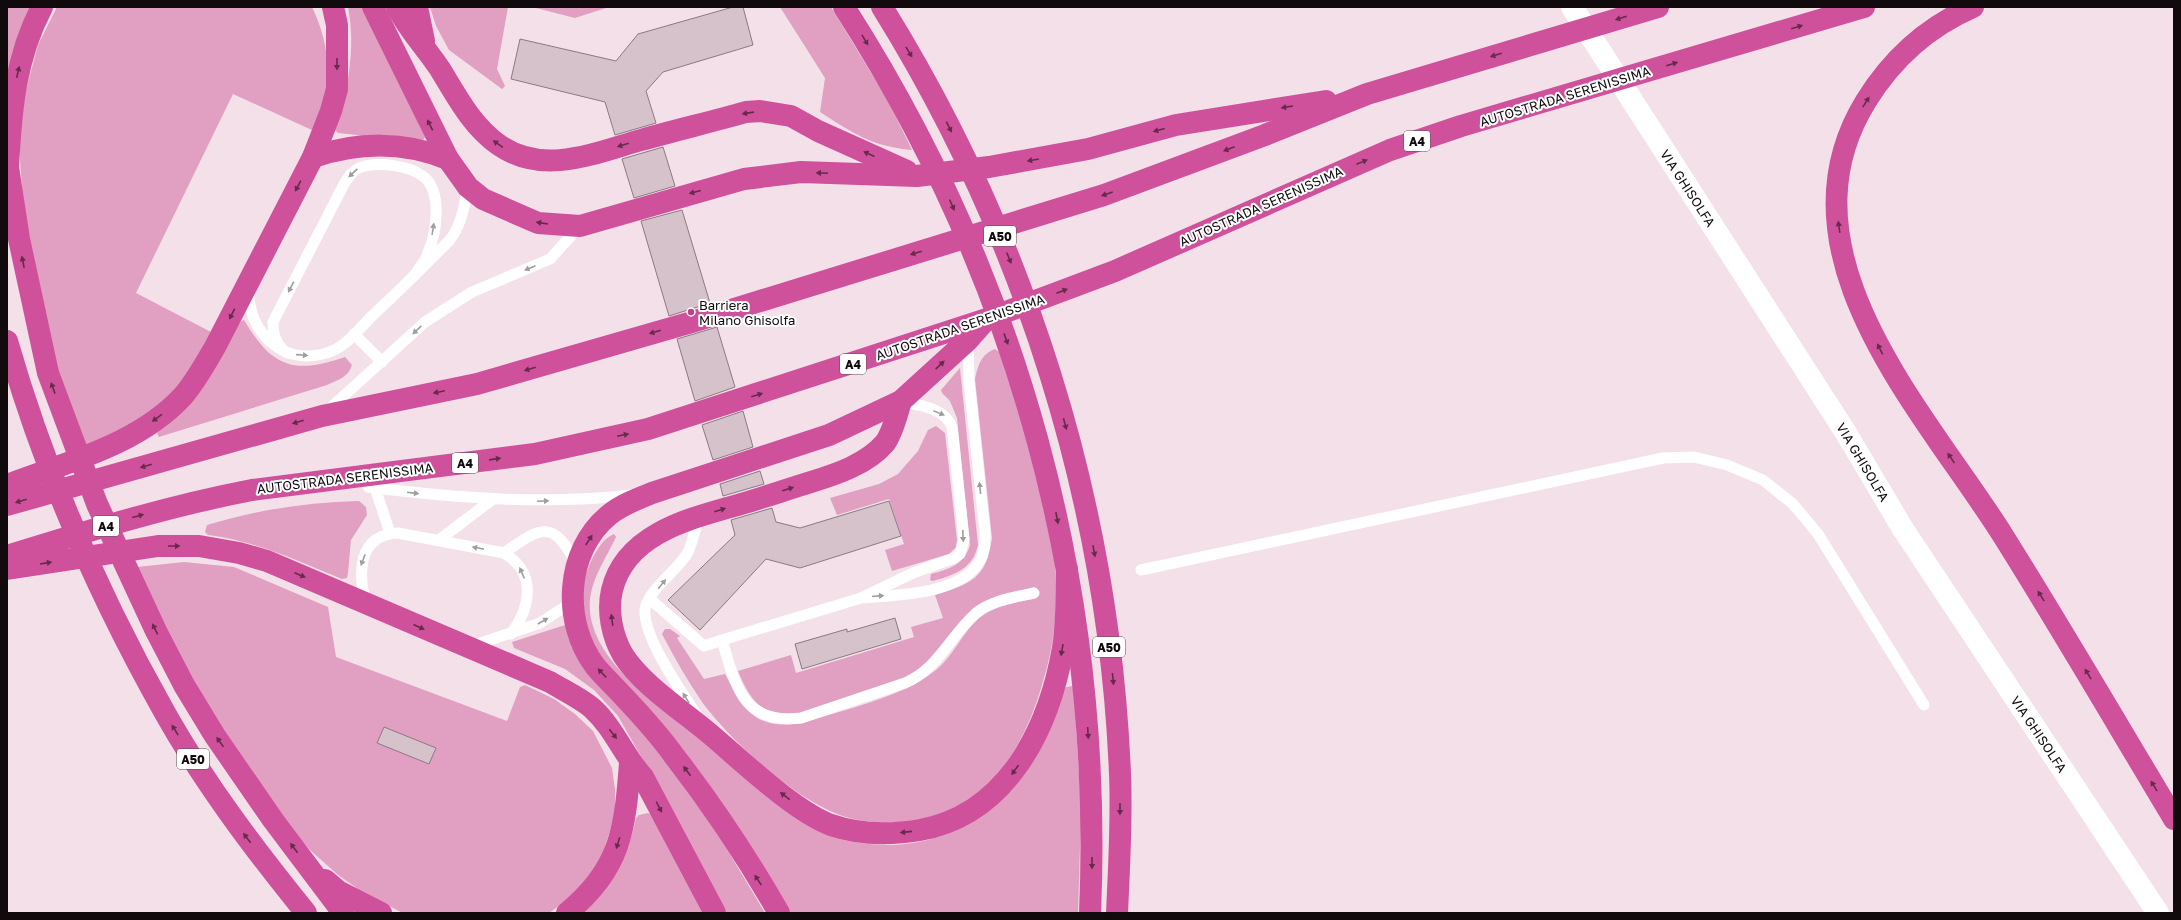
<svg xmlns="http://www.w3.org/2000/svg" width="2181" height="920" font-family="'Golos Text',sans-serif">
<style>
.green{fill:#e19fc1}
.building{fill:#d5c2cb;stroke:#8b7a82}
.lines{fill:none;stroke-linecap:round;stroke-linejoin:round}
.lane{stroke:#fff;stroke-width:11}
.secondary{stroke:#fff;stroke-width:22}
.highway{stroke:#d0519b;stroke-width:22}
.oneway{fill:#662a4d}
.oneway2{fill:#9f9d9e}
.poi-dot{fill:#c0408c;stroke:#fff;stroke-width:1.5}
.labels{text-anchor:middle;dominant-baseline:central;stroke-width:4;stroke-linejoin:round;paint-order:stroke}
.shield{fill:#fff;stroke:#585456;stroke-width:1}
.shield-label{font-size:12px;font-weight:bold;fill:#100a0d}
.street-label{font-size:13px;fill:#100a0d;stroke:#fff}
.poi-label{font-size:13px;fill:#100a0d;stroke:#fff;text-anchor:start}
</style>
<rect width="100%" height="100%" fill="#f4e0e9"/>
<g class="green">
<polygon points="7,7 34,7 9,74 7,74"/>
<path d="M57,7H312C326,36 331,66 325,98C323,109 318,120 314,131L233,94L136,293L211,332C200,353 189,375 174,392C150,418 117,434 85,446L59,374L40,307L23,204L19,144L25,94L38,45Z"/>
<path d="M348,7H364L425,137L422,142L338,133L335,130C348,89 356,50 348,7Z"/>
<polygon points="430,7 508,7 497,69 505,86 502,89 449,50 436,26"/>
<polygon points="532,7 609,7 575,18"/>
<path d="M780,7H831L887,99L912,150C873,147 851,132 820,112L825,78Z"/>
<path d="M244,320C272,367 294,375 345,357L352,365C349,377 337,380 327,385L159,437L157,433L241,321Z"/>
<path d="M995,349L999,352C1013,392 1025,432 1035,474C1041,496 1049,519 1053,542C1057,570 1057,601 1054,630C1052,647 1048,665 1043,681C1023,754 982,815 901,822C877,824 850,821 828,810C786,790 730,740 702,702C687,680 674,657 662,634L665,629H670L680,636L677,638L704,679L725,674C746,712 755,730 803,723C844,709 897,699 932,673C954,658 963,628 985,614C1000,605 1019,602 1037,598L1035,587L992,599L931,659L919,669L902,679L802,713C765,720 751,703 738,671L791,655L796,673L914,637L911,627L943,618L935,595C972,583 986,579 992,538L975,379C978,366 981,354 995,349Z"/>
<path d="M960,368L978,545C973,569 954,575 933,581L930,580L931,574C949,569 964,565 970,545L957,418L950,401L942,393L941,390Z"/>
<polygon points="936,426 945,433 957,540 956,547 949,554 892,571 885,550 904,544 889,499 837,515 830,498 879,484 898,474 918,451 928,430"/>
<path d="M359,501L366,507L367,515L351,540L348,573L347,578L342,579C299,561 256,541 208,535L205,532L207,525C257,510 307,502 359,501Z"/>
<path d="M614,534L616,537C603,565 583,589 592,623C605,672 663,707 701,738C730,762 760,784 791,807C803,816 816,828 829,835C845,843 876,845 894,845C953,843 1014,804 1039,750C1049,730 1055,709 1063,688L1072,686L1074,689L1081,812L1078,913H788L599,655C580,620 575,593 593,557C599,547 603,539 614,534Z"/>
<polygon points="184,562 234,567 328,607 336,657 507,721 520,687 525,685 554,699 575,714 593,731 612,768 615,789 615,814 600,863 571,897 549,913 403,913 365,894 337,874 310,850 277,814 207,705 164,627 137,567"/>
<polygon points="565,625 572,647 649,736 716,831 765,913 726,913 683,830 618,716 594,690 565,669 514,648 512,642"/>
<path d="M648,813L652,815L704,913H584C613,887 627,855 636,818L639,815Z"/>
</g>
<g class="building">
<polygon points="733,7 743,7 753,45 663,72 646,91 656,123 615,135 605,102 511,79 520,39 616,61 638,34"/>
<polygon points="663,147 675,186 634,198 622,159"/>
<polygon points="682,210 710,303 669,316 641,221"/>
<polygon points="717,327 735,387 695,401 677,339"/>
<polygon points="743,411 753,447 713,460 702,425"/>
<polygon points="760,471 764,484 723,496 720,484"/>
<polygon points="889,501 901,536 800,568 766,559 700,630 668,600 735,535 731,520 772,508 776,522 800,528"/>
<polygon points="895,618 901,639 802,669 795,644 847,629 847,632"/>
<polygon points="384,727 436,748 429,764 377,743"/>
</g>
<g class="lines">
<g class="lane">
<path d="M249,289C248,310 256,330 272,343C288,358 312,359 332,351C348,344 361,327 373,315C399,291 424,266 449,241C462,225 464,206 468,187"/>
<polyline points="354,334 382,362"/>
<path d="M287,353C276,344 273,336 273,322L344,184C348,178 352,171 359,168C376,161 409,165 424,177C443,193 436,234 428,253C425,262 418,269 413,277"/>
<path d="M901,401C920,406 944,407 952,427L964,539L960,554L954,558L913,573L861,598C894,595 960,595 979,562C985,554 985,542 985,532L969,381L968,340"/>
<polyline points="327,411 425,322 472,292 550,259 580,226"/>
<polyline points="368,487 375,488 390,533"/>
<path d="M375,488C460,498 545,505 631,495"/>
<polyline points="439,540 493,499"/>
<path d="M504,553C537,573 531,607 511,634"/>
<polyline points="1141,570 1663,458 1694,457 1727,465 1763,480 1793,504 1818,534 1924,705"/>
<path d="M861,598L722,640C736,687 743,725 801,718L905,683C938,669 950,636 976,613C992,600 1015,597 1034,593"/>
<polyline points="650,599 704,646 722,640"/>
<path d="M366,604C358,574 357,535 398,533L504,553C542,526 553,519 577,565"/>
<polyline points="472,646 540,623 572,602"/>
<path d="M698,717C684,695 637,630 646,605C653,586 678,570 688,552C693,542 695,528 699,517"/>
</g>
<polyline class="secondary" points="1572,7 1846,433 1903,529 2158,913"/>
<g class="highway">
<polyline points="373,7 448,159 468,187 483,199 538,223 580,226 744,179 801,172 917,176 989,167 1088,149 1176,125 1326,101"/>
<path d="M397,7C408,29 426,48 440,69C457,97 472,126 499,145C543,176 595,153 641,140C676,130 711,122 746,112L760,111L791,116L818,131L907,171"/>
<polyline points="417,7 424,41"/>
<path d="M844,7C1018,278 1104,590 1090,913"/>
<path d="M882,7C1025,237 1109,503 1120,774C1122,820 1119,867 1117,913"/>
<path d="M1973,7C1927,27 1892,59 1866,101C1772,253 1925,412 2002,534C2061,628 2117,724 2174,819"/>
<path d="M313,157C357,142 404,141 448,159"/>
<polyline points="7,161 19,239 48,373 97,504 156,631 184,685 215,736 273,820 343,913"/>
<path d="M8,167C11,111 15,58 42,7"/>
<path d="M7,341C44,470 99,596 165,713C205,784 255,850 306,913"/>
<path d="M901,401C897,414 893,432 885,443C867,464 837,474 811,482C788,489 765,497 741,504C693,518 626,532 612,590C607,611 612,636 623,655C642,685 683,711 710,734C742,761 794,811 831,825C860,835 891,835 920,830C1008,814 1049,728 1063,648C1067,622 1067,595 1067,569"/>
<path d="M7,485C67,462 138,445 183,396C196,381 205,364 215,347L313,157L331,111L337,89V25L333,7"/>
<polyline points="7,505 322,416 477,384 692,322 1104,195 1265,135 1367,94 1658,7"/>
<path d="M7,556C88,531 168,506 252,490L535,454L648,429L987,319L1115,271L1390,150L1461,126L1864,7"/>
<path d="M7,569L158,546H199L239,553L267,561L550,682C563,690 580,698 592,708C614,728 624,756 643,777L715,913"/>
<polyline points="325,880 338,891 381,913"/>
<path d="M567,913C621,869 625,829 630,763"/>
<path d="M779,913C748,859 713,806 675,757C660,736 642,716 624,697C615,687 604,677 595,666C562,622 565,551 609,515C621,505 637,499 652,493L829,435L901,401L968,340L984,322"/>
</g>
</g>
<defs><path id="oneway-solid" d="M-6-.8H1V-3.2L6.5 0L1 3.2V.8H-6Z"/></defs>
<g class="oneway">
<use href="#oneway-solid" transform="translate(1621 18) rotate(163)"/>
<use href="#oneway-solid" transform="translate(1797 27) rotate(-17)"/>
<use href="#oneway-solid" transform="translate(865 40) rotate(59)"/>
<use href="#oneway-solid" transform="translate(909 52) rotate(59)"/>
<use href="#oneway-solid" transform="translate(1496 55) rotate(163)"/>
<use href="#oneway-solid" transform="translate(337 64) rotate(90)"/>
<use href="#oneway-solid" transform="translate(1672 64) rotate(-17)"/>
<use href="#oneway-solid" transform="translate(18 72) rotate(-77)"/>
<use href="#oneway-solid" transform="translate(1866 102) rotate(-58)"/>
<use href="#oneway-solid" transform="translate(1287 107) rotate(171)"/>
<use href="#oneway-solid" transform="translate(748 113) rotate(172)"/>
<use href="#oneway-solid" transform="translate(430 125) rotate(-117)"/>
<use href="#oneway-solid" transform="translate(949 127) rotate(64)"/>
<use href="#oneway-solid" transform="translate(1159 130) rotate(165)"/>
<use href="#oneway-solid" transform="translate(498 144) rotate(-145)"/>
<use href="#oneway-solid" transform="translate(623 145) rotate(163)"/>
<use href="#oneway-solid" transform="translate(1229 149) rotate(159)"/>
<use href="#oneway-solid" transform="translate(869 154) rotate(-156)"/>
<use href="#oneway-solid" transform="translate(1033 160) rotate(170)"/>
<use href="#oneway-solid" transform="translate(1362 162) rotate(-22)"/>
<use href="#oneway-solid" transform="translate(822 173) rotate(-178)"/>
<use href="#oneway-solid" transform="translate(298 186) rotate(118)"/>
<use href="#oneway-solid" transform="translate(695 192) rotate(165)"/>
<use href="#oneway-solid" transform="translate(1107 194) rotate(161)"/>
<use href="#oneway-solid" transform="translate(952 205) rotate(66)"/>
<use href="#oneway-solid" transform="translate(542 223) rotate(-171)"/>
<use href="#oneway-solid" transform="translate(1839 227) rotate(-98)"/>
<use href="#oneway-solid" transform="translate(916 253) rotate(164)"/>
<use href="#oneway-solid" transform="translate(1009 258) rotate(68)"/>
<use href="#oneway-solid" transform="translate(23 262) rotate(-101)"/>
<use href="#oneway-solid" transform="translate(1062 291) rotate(-21)"/>
<use href="#oneway-solid" transform="translate(232 314) rotate(117)"/>
<use href="#oneway-solid" transform="translate(655 332) rotate(164)"/>
<use href="#oneway-solid" transform="translate(1006 339) rotate(70)"/>
<use href="#oneway-solid" transform="translate(1880 349) rotate(-117)"/>
<use href="#oneway-solid" transform="translate(940 365) rotate(-43)"/>
<use href="#oneway-solid" transform="translate(530 369) rotate(164)"/>
<use href="#oneway-solid" transform="translate(53 388) rotate(-110)"/>
<use href="#oneway-solid" transform="translate(439 392) rotate(168)"/>
<use href="#oneway-solid" transform="translate(757 395) rotate(-18)"/>
<use href="#oneway-solid" transform="translate(157 418) rotate(144)"/>
<use href="#oneway-solid" transform="translate(298 422) rotate(164)"/>
<use href="#oneway-solid" transform="translate(1065 424) rotate(75)"/>
<use href="#oneway-solid" transform="translate(623 435) rotate(-12)"/>
<use href="#oneway-solid" transform="translate(1951 458) rotate(-124)"/>
<use href="#oneway-solid" transform="translate(495 459) rotate(-8)"/>
<use href="#oneway-solid" transform="translate(146 466) rotate(164)"/>
<use href="#oneway-solid" transform="translate(788 489) rotate(-18)"/>
<use href="#oneway-solid" transform="translate(21 501) rotate(164)"/>
<use href="#oneway-solid" transform="translate(720 510) rotate(-17)"/>
<use href="#oneway-solid" transform="translate(138 516) rotate(-15)"/>
<use href="#oneway-solid" transform="translate(1057 518) rotate(79)"/>
<use href="#oneway-solid" transform="translate(589 540) rotate(-57)"/>
<use href="#oneway-solid" transform="translate(174 546)"/>
<use href="#oneway-solid" transform="translate(1094 551) rotate(79)"/>
<use href="#oneway-solid" transform="translate(46 563) rotate(-9)"/>
<use href="#oneway-solid" transform="translate(300 575) rotate(23)"/>
<use href="#oneway-solid" transform="translate(2041 596) rotate(-122)"/>
<use href="#oneway-solid" transform="translate(612 620) rotate(-98)"/>
<use href="#oneway-solid" transform="translate(419 627) rotate(24)"/>
<use href="#oneway-solid" transform="translate(155 629) rotate(-116)"/>
<use href="#oneway-solid" transform="translate(1062 650) rotate(100)"/>
<use href="#oneway-solid" transform="translate(602 673) rotate(-133)"/>
<use href="#oneway-solid" transform="translate(2088 674) rotate(-121)"/>
<use href="#oneway-solid" transform="translate(1113 679) rotate(84)"/>
<use href="#oneway-solid" transform="translate(175 730) rotate(-122)"/>
<use href="#oneway-solid" transform="translate(1088 733) rotate(87)"/>
<use href="#oneway-solid" transform="translate(613 734) rotate(52)"/>
<use href="#oneway-solid" transform="translate(220 742) rotate(-125)"/>
<use href="#oneway-solid" transform="translate(1015 770) rotate(125)"/>
<use href="#oneway-solid" transform="translate(687 771) rotate(-127)"/>
<use href="#oneway-solid" transform="translate(2154 786) rotate(-121)"/>
<use href="#oneway-solid" transform="translate(785 796) rotate(-142)"/>
<use href="#oneway-solid" transform="translate(659 807) rotate(62)"/>
<use href="#oneway-solid" transform="translate(1120 809) rotate(90)"/>
<use href="#oneway-solid" transform="translate(906 832) rotate(174)"/>
<use href="#oneway-solid" transform="translate(247 838) rotate(-127)"/>
<use href="#oneway-solid" transform="translate(618 843) rotate(107)"/>
<use href="#oneway-solid" transform="translate(294 848) rotate(-127)"/>
<use href="#oneway-solid" transform="translate(1092 863) rotate(90)"/>
<use href="#oneway-solid" transform="translate(758 880) rotate(-123)"/>
</g>
<g class="oneway2">
<use href="#oneway-solid" transform="translate(353 173) rotate(137)"/>
<use href="#oneway-solid" transform="translate(433 229) rotate(-81)"/>
<use href="#oneway-solid" transform="translate(530 268) rotate(157)"/>
<use href="#oneway-solid" transform="translate(291 287) rotate(118)"/>
<use href="#oneway-solid" transform="translate(417 330) rotate(137)"/>
<use href="#oneway-solid" transform="translate(302 355) rotate(4)"/>
<use href="#oneway-solid" transform="translate(939 413) rotate(22)"/>
<use href="#oneway-solid" transform="translate(980 488) rotate(-96)"/>
<use href="#oneway-solid" transform="translate(413 493) rotate(7)"/>
<use href="#oneway-solid" transform="translate(543 501) rotate(-3)"/>
<use href="#oneway-solid" transform="translate(963 536) rotate(88)"/>
<use href="#oneway-solid" transform="translate(478 548) rotate(-169)"/>
<use href="#oneway-solid" transform="translate(363 560) rotate(111)"/>
<use href="#oneway-solid" transform="translate(522 573) rotate(-114)"/>
<use href="#oneway-solid" transform="translate(662 584) rotate(-51)"/>
<use href="#oneway-solid" transform="translate(878 596) rotate(-5)"/>
<use href="#oneway-solid" transform="translate(543 621) rotate(-30)"/>
<use href="#oneway-solid" transform="translate(686 698) rotate(-122)"/>
</g>
<circle class="poi-dot" cx="691" cy="312" r="4"/>
<g class="labels">
<g class="shield">
<rect x="1404" y="131" width="26" height="20" rx="3"/>
<rect x="984" y="226" width="32" height="20" rx="3"/>
<rect x="840" y="354" width="26" height="20" rx="3"/>
<rect x="452" y="453" width="26" height="20" rx="3"/>
<rect x="93" y="516" width="26" height="20" rx="3"/>
<rect x="1093" y="637" width="32" height="20" rx="3"/>
<rect x="177" y="749" width="32" height="20" rx="3"/>
</g>
<g class="shield-label">
<text x="1417" y="141">A4</text>
<text x="1000" y="236">A50</text>
<text x="853" y="364">A4</text>
<text x="465" y="463">A4</text>
<text x="106" y="526">A4</text>
<text x="1109" y="647">A50</text>
<text x="193" y="759">A50</text>
</g>
<g class="street-label">
<text transform="translate(1565 96) rotate(-17)">AUTOSTRADA SERENISSIMA</text>
<text transform="translate(1688 188) rotate(57)">VIA GHISOLFA</text>
<text transform="translate(1261 206) rotate(-24)">AUTOSTRADA SERENISSIMA</text>
<text transform="translate(960 327) rotate(-19)">AUTOSTRADA SERENISSIMA</text>
<text transform="translate(1863 462) rotate(59)">VIA GHISOLFA</text>
<text transform="translate(345 478) rotate(-7)">AUTOSTRADA SERENISSIMA</text>
<text transform="translate(2039 734) rotate(56)">VIA GHISOLFA</text>
</g>
<g class="poi-label">
<text x="699" y="305">Barriera<tspan x="699" dy="15">Milano Ghisolfa</tspan></text>
</g>
</g>
<rect width="2181" height="920" fill="none" stroke="#100a0d" stroke-width="16"/>
</svg>
